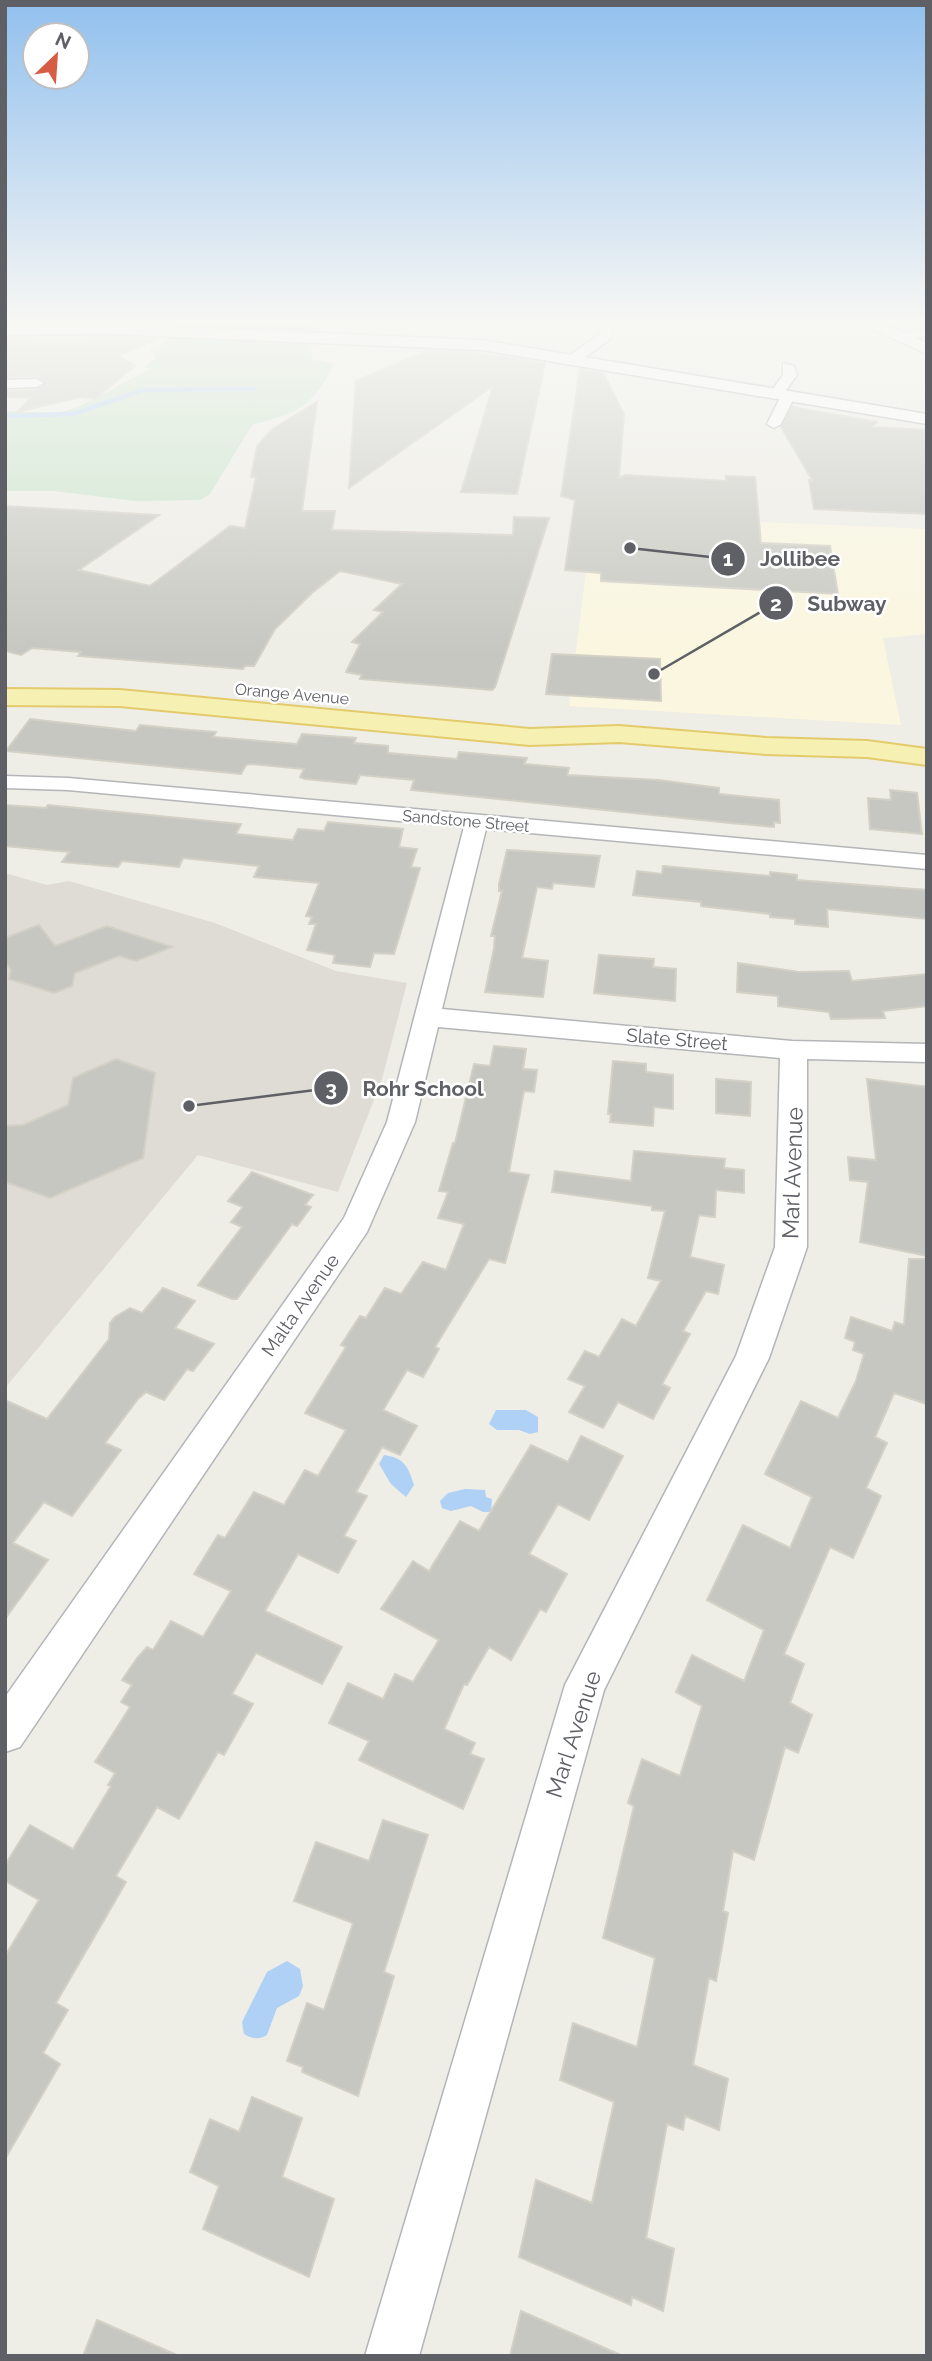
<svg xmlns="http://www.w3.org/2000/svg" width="932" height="2361" font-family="Raleway,sans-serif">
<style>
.commercial{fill:#faf6df}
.education{fill:#dedcd5}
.green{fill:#c6e3c8}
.water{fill:#afd1f6}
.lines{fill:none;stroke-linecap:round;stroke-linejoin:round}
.stream{stroke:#afd1f6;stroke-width:4.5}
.building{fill:#c7c7c1;stroke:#d3d0c5;stroke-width:2}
.minor-casing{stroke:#b3b5b9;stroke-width:3}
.tertiary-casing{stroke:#b3b5b9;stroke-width:3}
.primary-casing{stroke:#e3cb6b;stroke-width:4}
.minor{fill:#fff;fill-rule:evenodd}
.tertiary{fill:#fff;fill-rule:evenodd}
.primary{fill:#f6f1b3;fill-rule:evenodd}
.labels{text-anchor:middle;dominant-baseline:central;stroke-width:5;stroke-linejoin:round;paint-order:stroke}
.far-street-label{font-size:16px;fill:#5e6065;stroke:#fff}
.street-label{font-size:19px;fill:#5e6065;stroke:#fff}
.near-street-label{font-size:23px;fill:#5e6065;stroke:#fff}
.leader{fill:none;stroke:#5e6065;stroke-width:2.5}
.callout-dot{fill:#5e6065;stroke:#fff;stroke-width:2.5}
.mark-label{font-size:21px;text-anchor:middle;font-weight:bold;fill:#fff}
.callout-label{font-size:21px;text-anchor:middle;font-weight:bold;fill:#5e6065;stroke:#fff;stroke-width:5;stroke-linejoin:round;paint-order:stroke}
</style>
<rect width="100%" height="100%" fill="#eeede6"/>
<polygon class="commercial" points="593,515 927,529 927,634 883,638 901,725 569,706"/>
<polygon class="education" points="5,873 47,885 69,881 215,923 336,971 407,983 382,1079 338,1192 198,1155 5,1388"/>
<g class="green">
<polygon points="182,323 319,323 312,331 180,326"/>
<path d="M169,337L310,342L312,359L334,364C311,409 299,412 252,425L210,494L200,500L135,501L54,491H5V411L59,413L78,407L150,369L144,367L156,358L150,349L162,345Z"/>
</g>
<g class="water">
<polygon points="496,1410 526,1410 538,1417 538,1432 530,1434 519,1430 497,1430 489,1424"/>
<path d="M384,1455C405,1458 408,1467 414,1485L406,1497L391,1484L379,1464Z"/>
<polygon points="465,1489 485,1490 486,1497 492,1499 491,1512 483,1512 471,1506 451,1511 442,1508 440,1501 448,1493"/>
<path d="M287,1961L300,1969L303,1986L299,1996L277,2008L267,2035C259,2040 252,2039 244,2034L242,2022L267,1972Z"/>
</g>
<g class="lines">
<polyline class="stream" points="5,416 73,414 143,390 254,389"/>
</g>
<g class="building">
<polygon points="91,337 159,339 118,356 135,366 95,399 80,397 17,412 31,398 5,397 5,391 37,390 46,382 37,376 5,377 5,338 91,340"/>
<polygon points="428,350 472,352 545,363 517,494 461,492 493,386 349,488 356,381"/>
<polygon points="580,369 603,373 624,414 619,478 625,475 726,481 726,476 755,477 761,543 830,546 838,594 601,581 601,573 565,570 575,500 561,496"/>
<polygon points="317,402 302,511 335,511 332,530 513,535 514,517 549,518 495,687 492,690 360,679 362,675 346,672 360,644 352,642 383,612 374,610 402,584 340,571 312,593 275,629 254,666 245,666 243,669 78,656 81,652 32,648 21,655 5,651 5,506 159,515 79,570 150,586 230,526 245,528 256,477 251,477 257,446 271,430"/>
<polygon points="792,407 877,422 872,427 927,430 927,514 814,509 809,480 812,480 781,427"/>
<polygon points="552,654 660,659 661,701 546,694"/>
<polygon points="30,719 136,731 140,725 190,730 216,732 213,737 297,744 302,734 356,738 354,743 388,746 388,753 457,759 459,752 527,758 524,764 569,768 567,775 658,780 719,788 719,794 779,800 780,823 774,822 774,827 730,823 411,790 414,780 360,775 356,784 305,779 300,777 304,769 250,764 246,765 241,774 6,751"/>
<polygon points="890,790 917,793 922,834 870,829 868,798 891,800"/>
<polygon points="5,805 46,808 48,805 241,824 236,834 293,840 298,829 324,831 328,822 403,829 399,847 417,849 411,867 420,868 394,954 374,953 370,967 333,963 335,955 307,950 316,924 309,924 312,917 306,916 319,883 254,877 259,866 183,858 179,867 122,861 118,867 62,862 69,852 5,846"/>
<polygon points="507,850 600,856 594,887 553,883 552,889 537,887 522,958 548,961 543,997 485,992 494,948 495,936 491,936 502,891 499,891 499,884"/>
<polygon points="663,866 770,876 770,872 797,875 797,880 927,890 927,919 827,909 828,927 795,924 795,919 770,917 770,914 701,906 701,902 633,895 637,871 662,874"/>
<polygon points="39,925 55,946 107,926 172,947 136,961 119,956 75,973 72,986 54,993 9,979 11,970 5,962 5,938"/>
<polygon points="599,955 654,959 653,967 676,969 675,1001 594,993"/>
<polygon points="738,963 799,972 849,971 852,981 927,974 927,1006 883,1011 885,1018 831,1019 829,1012 778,1006 778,996 737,992"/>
<polygon points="494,1046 526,1049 523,1069 537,1070 534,1092 524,1091 509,1172 529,1175 505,1263 489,1259 435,1347 439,1349 423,1377 407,1370 383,1410 417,1426 400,1455 382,1447 356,1492 367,1496 344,1536 356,1541 338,1573 298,1554 265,1611 342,1647 322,1684 256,1653 232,1694 253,1704 224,1755 218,1752 179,1819 157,1807 116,1876 126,1882 56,2003 68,2010 43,2053 60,2064 5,2159 5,1956 39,1900 5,1881 5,1865 30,1825 73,1849 111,1786 108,1785 115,1773 95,1762 130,1707 121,1702 132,1685 122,1680 137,1658 147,1647 153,1650 171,1621 203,1637 231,1591 194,1574 218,1535 225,1538 254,1492 284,1505 305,1470 318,1476 346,1430 305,1413 346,1347 341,1345 360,1316 366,1318 385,1288 401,1294 423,1262 446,1270 464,1224 438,1218 448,1192 439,1191 453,1143 455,1143 474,1064 490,1066"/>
<polygon points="116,1059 155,1073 143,1158 50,1198 5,1182 5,1126 23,1125 68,1105 73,1078"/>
<polygon points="613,1061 646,1064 646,1072 673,1075 673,1109 654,1107 653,1126 610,1122 611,1114 608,1114"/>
<polygon points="716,1079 751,1082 750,1116 716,1113"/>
<polygon points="867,1079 927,1087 927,1256 860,1242 868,1182 850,1180 848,1157 876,1160"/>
<polygon points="634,1151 725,1159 724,1168 744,1170 744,1193 716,1190 715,1217 699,1215 690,1257 724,1265 718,1294 706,1291 683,1331 690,1334 662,1384 670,1388 653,1419 618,1402 603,1428 569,1412 585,1386 568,1379 585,1351 599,1357 622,1319 636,1326 661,1281 648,1278 665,1211 652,1210 652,1206 552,1192 555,1171 631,1181"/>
<polygon points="252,1172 313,1195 305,1205 311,1207 297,1226 292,1224 237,1299 232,1299 198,1285 242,1227 231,1222 243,1207 228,1201"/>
<polygon points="909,1259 927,1259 927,1404 894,1393 875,1437 887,1443 866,1488 881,1496 853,1558 830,1547 784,1654 804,1664 790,1703 812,1715 798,1753 785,1747 754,1860 733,1851 723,1911 728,1913 716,1981 709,1978 693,2065 728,2079 719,2130 685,2116 683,2130 667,2124 646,2238 674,2249 663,2311 632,2297 631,2305 519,2257 536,2180 592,2203 614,2102 560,2080 573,2023 637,2047 655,1958 603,1938 634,1806 628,1803 642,1759 680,1776 702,1706 676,1692 692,1655 744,1681 764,1630 707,1600 743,1525 790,1548 812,1497 765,1474 801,1401 838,1418 856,1381 864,1354 853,1350 855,1342 845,1338 851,1317 892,1331 895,1322 904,1325"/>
<polygon points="163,1288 195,1301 175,1328 214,1344 193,1371 187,1369 164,1400 146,1392 138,1399 105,1443 121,1450 72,1516 44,1502 13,1543 48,1560 5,1619 5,1400 47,1419 109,1339 110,1323 115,1317 130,1308 142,1313"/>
<polygon points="581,1436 623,1456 589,1520 558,1504 529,1554 567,1574 546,1612 540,1609 511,1660 489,1647 467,1685 464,1684 444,1729 475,1743 470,1754 484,1759 463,1809 359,1760 369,1741 329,1723 348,1683 383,1699 395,1674 413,1682 439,1640 381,1609 413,1561 429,1571 460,1521 479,1531 531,1445 568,1462"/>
<polygon points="383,1820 428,1835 384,1972 394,1976 358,2096 302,2072 303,2067 287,2061 307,2003 324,2010 353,1923 294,1901 316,1842 369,1861"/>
<polygon points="252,2097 302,2118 282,2177 334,2199 309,2277 203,2229 219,2186 190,2172 210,2119 239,2132"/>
<polygon points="521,2311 623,2356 510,2356"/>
<polygon points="97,2320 179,2356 83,2356"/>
</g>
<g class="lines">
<defs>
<g id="minor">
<polygon points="602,323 614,323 610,339 580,361 570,361 570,355 600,334"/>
<polygon points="927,328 927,336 900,340 894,336"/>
<polygon points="783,363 794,366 797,375 784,393 795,396 781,424 774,428 767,424 781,396 770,393 783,375"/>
<polygon points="5,380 37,379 44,383 37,387 5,388"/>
<polygon points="5,776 68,778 927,855 927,869 486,829 442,1009 792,1041 927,1044 927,1062 807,1059 807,1247 769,1358 604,1690 419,2356 365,2356 565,1685 736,1356 775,1247 780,1058 438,1027 415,1122 367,1232 20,1747 5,1752 5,1697 344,1218 387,1122 464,827 68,790 5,788"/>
</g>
<g id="tertiary">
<polygon points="859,323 880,323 927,343 927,354"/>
<polygon points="107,324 482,340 927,414 927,424 482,350 107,334 5,335 5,325"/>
</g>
<polygon id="primary" points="5,689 120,690 530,729 619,726 766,738 867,741 927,749 927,765 867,757 766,754 619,742 530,745 120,706 5,705"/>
</defs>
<use href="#minor" class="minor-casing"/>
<use href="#tertiary" class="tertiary-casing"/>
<use href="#primary" class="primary-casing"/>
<use href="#minor" class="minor"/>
<use href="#tertiary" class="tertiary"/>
<use href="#primary" class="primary"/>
</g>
<linearGradient id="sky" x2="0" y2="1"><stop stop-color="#91c0ee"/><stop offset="0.49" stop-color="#f7f7f4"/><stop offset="1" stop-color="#f7f7f4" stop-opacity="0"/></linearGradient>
<rect width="932" height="654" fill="url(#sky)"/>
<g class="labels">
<g class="far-street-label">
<text transform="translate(292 694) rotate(5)">Orange Avenue</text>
<text transform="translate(466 821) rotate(5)">Sandstone Street</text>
</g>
<g class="street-label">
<text transform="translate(677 1039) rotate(5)">Slate Street</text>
<text transform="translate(300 1305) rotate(-55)">Malta Avenue</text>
</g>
<g class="near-street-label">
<text transform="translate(792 1173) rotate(-88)">Marl Avenue</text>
<text transform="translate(573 1734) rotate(-72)">Marl Avenue</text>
</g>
</g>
<path class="leader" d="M630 548L728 559M654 674L776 603M189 1106L331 1088"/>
<g class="callout-dot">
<circle cx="630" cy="548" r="7"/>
<circle cx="654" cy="674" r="7"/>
<circle cx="189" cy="1106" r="7"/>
<circle cx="728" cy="559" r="18"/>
<circle cx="776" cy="603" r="18"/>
<circle cx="331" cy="1088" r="18"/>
</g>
<g class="mark-label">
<text x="728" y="566">1</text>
<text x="776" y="611">2</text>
<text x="331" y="1096">3</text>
</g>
<g class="callout-label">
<text x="800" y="566">Jollibee</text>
<text x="847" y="611">Subway</text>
<text x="423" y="1096">Rohr School</text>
</g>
<rect width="932" height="2361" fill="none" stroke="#5e6065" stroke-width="14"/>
<g transform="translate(56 56) rotate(25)"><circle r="33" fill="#ffffff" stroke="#bfbfc1" stroke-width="2"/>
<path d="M0-5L12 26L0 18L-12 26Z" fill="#d75c44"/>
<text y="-10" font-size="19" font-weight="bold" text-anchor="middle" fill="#5e6065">N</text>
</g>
</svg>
